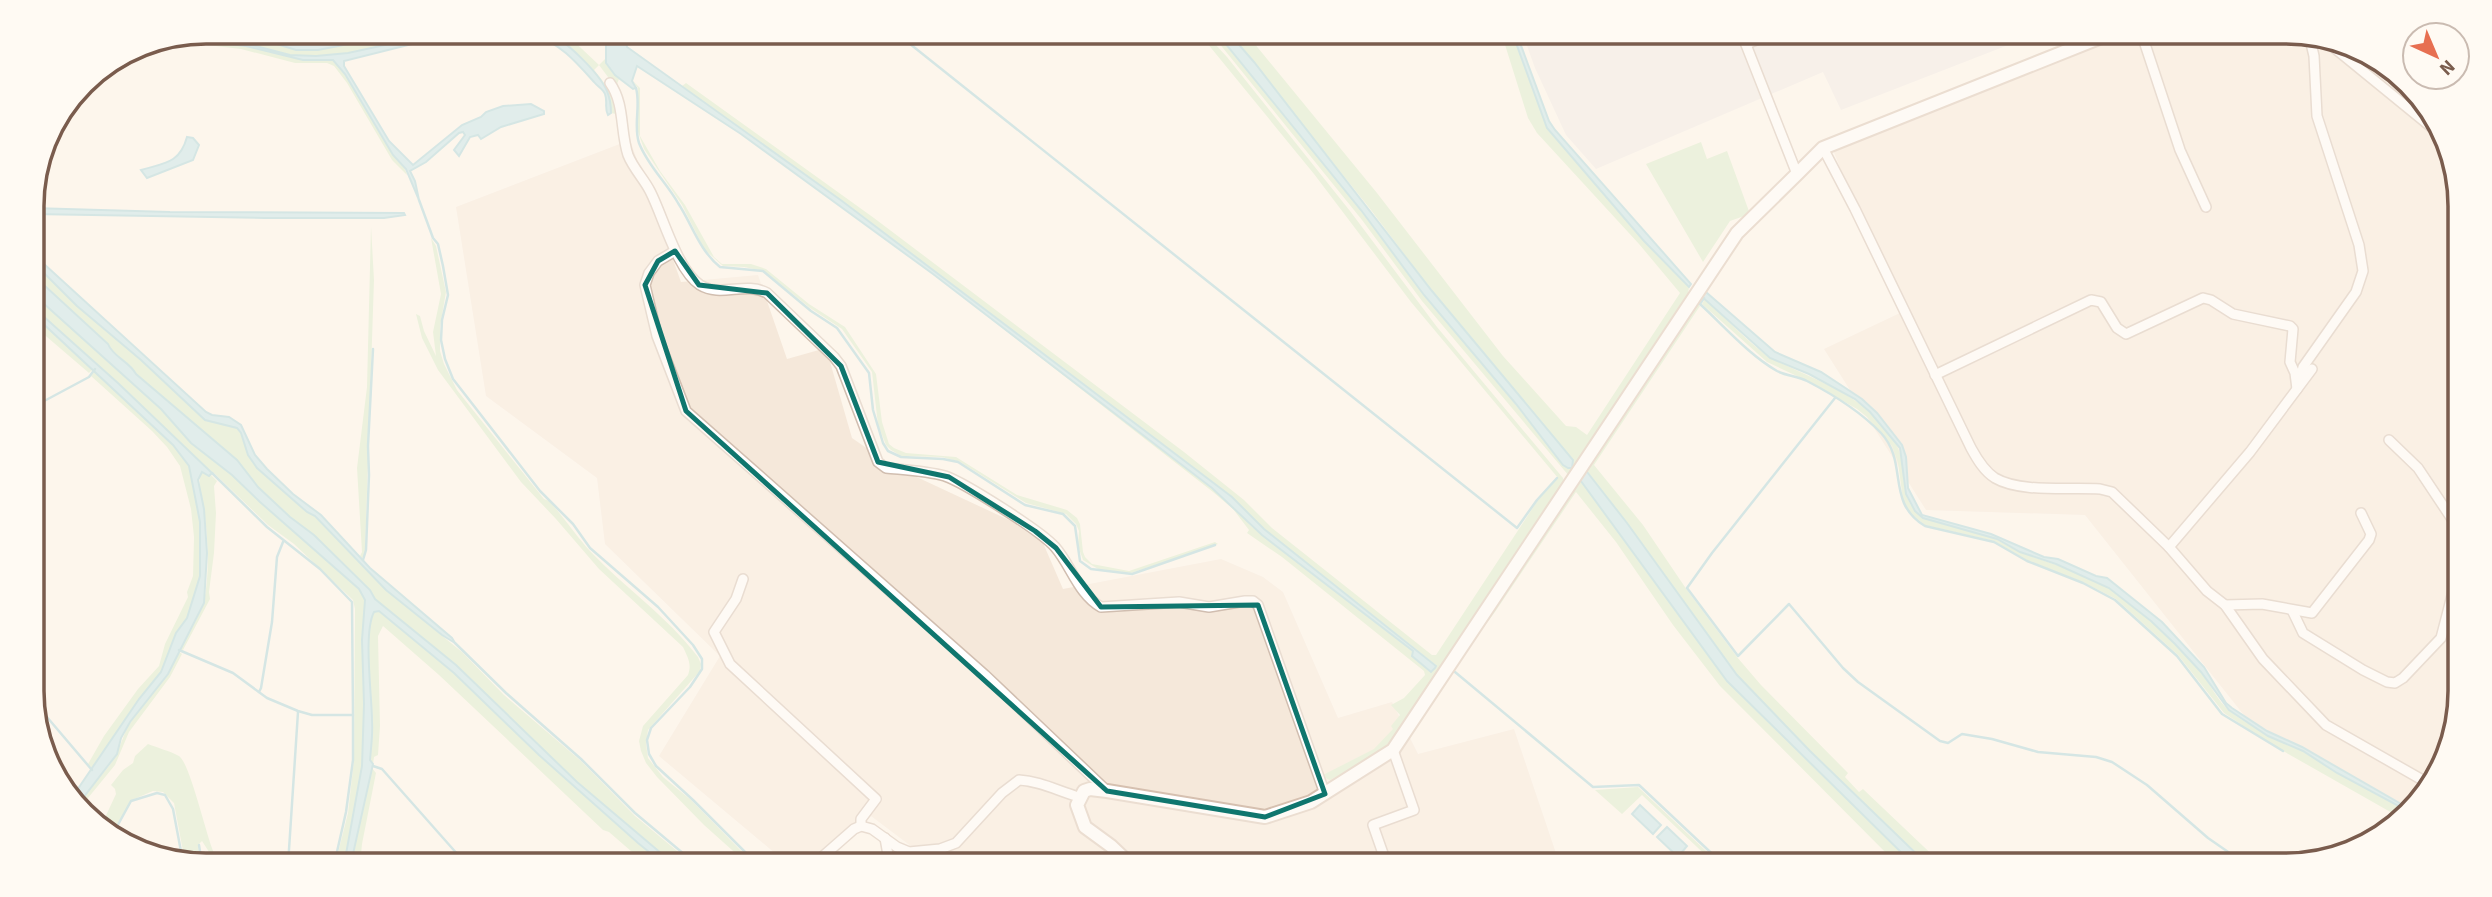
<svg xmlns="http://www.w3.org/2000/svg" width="2492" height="897" font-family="'Source Sans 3',sans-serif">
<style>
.residential{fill:#f5e8da}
.industrial{fill:#efe9e4}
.green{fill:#d8ecc9}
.water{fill:#bfe3e8;stroke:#a5d3da;stroke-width:2}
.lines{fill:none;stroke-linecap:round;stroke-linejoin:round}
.stream{stroke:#a5d3da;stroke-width:2.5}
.street-casing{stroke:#d1beb0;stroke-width:12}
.secondary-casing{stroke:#d6c0b0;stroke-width:16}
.street{stroke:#fff;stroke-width:9}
.secondary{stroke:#fff;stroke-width:12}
.marked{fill:none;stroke:#0f766e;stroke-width:5;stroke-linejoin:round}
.rim{fill:none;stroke:#7a5c4d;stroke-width:3.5}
</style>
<rect width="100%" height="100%" fill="#fdf6ec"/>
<g class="residential">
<polygon points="2100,32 2286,32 2342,41 2418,91 2459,183 2451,747 2408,808 2247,719 2085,515 1926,510 1824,349 1900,313 1878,266 1830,142"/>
<polygon points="630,140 681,282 758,275 787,359 826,348 852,438 891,465 1011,521 1043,543 1063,589 1221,559 1263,577 1283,592 1338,718 1392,702 1418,754 1514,729 1560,865 936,865 871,816 819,865 789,865 659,756 720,656 605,544 597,478 486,396 456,207"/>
</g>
<polygon class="industrial" points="1522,32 2042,32 1841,110 1823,72 1596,169 1566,135 1535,68"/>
<g class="green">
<path d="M205,32L248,35L318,50L369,40L399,32H488L410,36L385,45L348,53L316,56L290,55L244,43L193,38L194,40L246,46L303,60H333C353,78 376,128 392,153C397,160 405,166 407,175L392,160L347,83L334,66L327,63H295L241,49L164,40L188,39V37L183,36Z"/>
<path d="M546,32H564L599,65L607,57L606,63L619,79L617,84L611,81L599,65L594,70C606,84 613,95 616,114L611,113L609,94L570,48Z"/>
<polygon points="1198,32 1204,32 1227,57 1350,211 1437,327 1563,478 1564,482 1391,740 1375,757 1330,780 1321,776 1374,749 1393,729 1391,726 1400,715 1391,705 1404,698 1425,675 1424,671 1282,557 1247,533 1249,530 1233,509 1213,492 933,274 1212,488 1240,512 1251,526 1414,652 1412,656 1431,671 1436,665 1264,529 1249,513 842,201 682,86 686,83 874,218 1184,452 1244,500 1272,528 1432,655 1436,655 1538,500 1558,478 1411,302 1314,174"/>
<polygon points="1210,32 1216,32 1225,43 1361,210 1425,295 1568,468 1572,468 1573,460 1432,291 1371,210 1228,32 1245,32 1377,193 1503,356 1566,426 1576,427 1587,435 1680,293 1639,244 1537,133 1528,118 1501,32 1512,32 1547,128 1644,241 1689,287 1688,294 1569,476 1422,301 1362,220"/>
<polygon points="632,80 640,88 640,136 660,171 685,205 714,257 722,264 751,264 766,269 809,304 845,327 876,374 882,422 889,444 894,448 906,453 956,457 1017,495 1067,510 1077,518 1080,524 1083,552 1085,557 1092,564 1129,571 1215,542 1218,544 1131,573 1098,569 1083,560 1078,546 1079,531 1076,524 1066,514 1026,503 960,462 942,457 901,456 891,450 886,445 878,425 872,372 842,329 810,308 764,271 744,267 723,266 704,249 682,205 644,149 637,129 638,88"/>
<polygon points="1701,142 1707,159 1727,151 1750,214 1730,221 1703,262 1646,164"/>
<polygon points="371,226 374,280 365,552 362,559 360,556 362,552 357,468 367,387"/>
<path d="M431,238L436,246L446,292L440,327V351L444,364L457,390L544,499L549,501C564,517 576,536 590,551C625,588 667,616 698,657L701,664L700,671L648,730L646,744L648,758L663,777L691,800L755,865H745L742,859L704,825L657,777L646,763L641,751L639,741L643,726L688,675C692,664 688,658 683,647L599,569L556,519L521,482L438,370L422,338L416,314L420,316L424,331L436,356L433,332L441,294Z"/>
<path d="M32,261L77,306L141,360L205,420L237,428L241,433L248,455L257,468L307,512L314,516L386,590L462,652L504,695L581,761L635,816L694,865H675L577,782L456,665L375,599L370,590L314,535L290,517L258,487L237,460L136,374C129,361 113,357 108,344L32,274Z"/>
<polygon points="32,293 161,409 191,443 232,475 260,502 359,589 365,599 362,664 364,704 362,766 344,865 335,865 348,813 354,760 355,609 353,600 294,544 268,525 215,474 197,461 119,384 33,307"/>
<polygon points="1700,295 1703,297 1698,304 1700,306 1594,465 1643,525 1687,590 1737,657 1761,685 1848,773 1845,777 1859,792 1863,789 1943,865 1928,865 1810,751 1737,675 1627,523 1584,468"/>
<path d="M1705,299C1724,316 1752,347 1773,359C1817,382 1859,392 1891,435C1910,460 1896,496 1918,512C1937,526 1961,528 1983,534C1997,538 2008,547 2021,552C2050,565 2083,570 2109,588C2143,610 2172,640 2199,670C2210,683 2217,701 2231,712C2254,730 2281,738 2305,752C2339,772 2372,791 2406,810L2401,818L2269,743L2224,713L2178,655L2116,599L2083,582L2027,560L1994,541L1925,525L1910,513L1903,500L1898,463L1892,446L1867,417L1857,409L1812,383L1767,362L1702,304Z"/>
<polygon points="33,313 94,368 89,373 33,325"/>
<polygon points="96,370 173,445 189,466 200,522 201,542 200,576 187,618 176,633 161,672 139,699 93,769 88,764 104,736 138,689 159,666 165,644 188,597 187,592 193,576 194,537 191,509 180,466 167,447 152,431 91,376"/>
<path d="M202,472L211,475L217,481L214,486L216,513L214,553L209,592L210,599L183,650L180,649C187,634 200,617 204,601C210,572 208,537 204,509C202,496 196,484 202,472Z"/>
<polygon points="1578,477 1727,681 1914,865 1898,865 1720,686 1673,625 1616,542 1576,492 1495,612 1449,674"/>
<path d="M379,611L454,673L539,755L665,865H647L609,832L603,830L439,675L383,626L378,636L380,726L378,755L374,757L373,764L370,760C371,747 373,734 372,722C372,695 363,633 374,612Z"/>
<path d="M179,652L182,654L170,677L129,732L115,765L79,809L76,807C87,788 106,774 116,755C122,743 124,731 132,720C148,697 166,677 179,652Z"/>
<path d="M148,744C158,748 170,751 179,756C190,763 206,835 214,853L211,855L202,841L198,845L201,865L185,862L174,803L163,792L153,791L132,800L113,831L102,824L116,794L115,789L111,785L123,770L133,763L135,756Z"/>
<polygon points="372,768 376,773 362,844 360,865 354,865 353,854"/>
<polygon points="1638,787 1721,865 1716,865 1642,795 1622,814 1595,790"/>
</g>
<g class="water">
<polygon points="205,32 262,32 301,44 353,37 379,32 399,32 369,40 318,50 296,50 248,35"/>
<path d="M488,32H546C565,39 599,73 607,91C610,98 611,106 611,113L608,115C604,107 608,103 605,94C603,89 598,87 594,82C577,63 560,43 534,35L455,43H416L344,61V66L389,141L413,165L462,125L481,117L486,112L503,106L531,104L544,111V114L501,127L481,139L478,135L470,137L459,156L454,150L465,135L463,132L459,133L426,162L410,171L415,181L419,200L406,169L393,155L345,74L333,60H303L246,46L194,40L193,37L244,43L290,55L316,56L348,53L385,45L410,36Z"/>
<polygon points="601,32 624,32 627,47 842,201 1232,497 1264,529 1436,666 1435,668 1431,672 1412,656 1413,651 1262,535 1212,488 933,274 741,134 637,66 632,81 636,88 633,89 615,75 606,63 606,44"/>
<polygon points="1216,32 1228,32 1254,62 1432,291 1573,460 1572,468 1568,468 1563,465 1516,404 1424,295 1361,210"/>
<polygon points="1512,32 1516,32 1549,121 1555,130 1691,284 1689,287 1644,241 1547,128"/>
<path d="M187,137L193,138L199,145L193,160L147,178L141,170C165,163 180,163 187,137Z"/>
<polygon points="32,208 170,212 404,213 405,215 384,218 265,218 32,214"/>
<polygon points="32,253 206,412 212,415 229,417 241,425 255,455 267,469 293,494 321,515 370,568 452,638 455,643 442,635 386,590 315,516 307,512 257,468 248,455 241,433 237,428 205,420 141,360 77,306 32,261"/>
<path d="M32,274L108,344C113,357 129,361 136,374L237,460L258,487L290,517L314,535L370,590L375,599L456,665L577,782L675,865H665L638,843L539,755L454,673L379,611L374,612C363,633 372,695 372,721C373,734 371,747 370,760L373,764L353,854L354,865H344L362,766L364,704L362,640L365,600L359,589L260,502L232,475L191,443L161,409L32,293Z"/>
<polygon points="1701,292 1707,293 1775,352 1821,372 1862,399 1877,413 1902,445 1906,457 1908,488 1922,515 1991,534 2044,557 2058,559 2096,576 2107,578 2162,622 2204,667 2226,703 2232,708 2267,731 2302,747 2408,808 2406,810 2337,773 2303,751 2268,736 2229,710 2201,672 2175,644 2151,621 2109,588 2056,564 2020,552 1997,539 1923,518 1915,511 1906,494 1900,448 1870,412 1855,399 1809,374 1770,358 1700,295"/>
<polygon points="33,307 119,384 212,473 209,476 202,472 198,480 204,509 207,553 204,603 168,674 130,722 121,738 117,754 76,807 71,799 139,699 161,672 176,633 187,618 200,576 200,522 189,466 173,445 36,317 33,313"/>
<polygon points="1584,468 1627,523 1737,675 1810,751 1928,865 1914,865 1727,681 1578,477"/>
<polygon points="1640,805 1661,825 1653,834 1632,814"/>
<polygon points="1667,827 1687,846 1678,857 1657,837"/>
</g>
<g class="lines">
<g class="stream">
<polyline points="895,32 1517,528 1537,500 1557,478"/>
<path d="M636,88C641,106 633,125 639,143C648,166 666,182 678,203C692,224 699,250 720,267L763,271L811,311L837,328L869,373L873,410L883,443L888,451L901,457L943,459L958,462L1025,505L1063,514L1075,526L1080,561L1091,569L1132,574L1215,545"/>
<polyline points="419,200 433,238 438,244 443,266 448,295 442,320 441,340 445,359 453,379 540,491 573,524 590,548 658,607 693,645 702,659 702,669 690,687 651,728 647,740 649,754 656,766 693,800 758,865"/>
<path d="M1704,298L1700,304C1724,326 1748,354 1777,371C1786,376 1797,376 1807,381C1834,395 1860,411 1881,433C1909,463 1885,502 1925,526L1994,542L2027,561L2083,583L2115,600L2177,656L2222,714L2283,751"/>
<polyline points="1835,398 1712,553 1687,588 1738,656 1789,604 1843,668 1858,682 1940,741 1948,743 1962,734 1992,739 2038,752 2096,757 2112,762 2147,785 2208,838 2247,865"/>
<polyline points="33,407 89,377 95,369"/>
<polyline points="212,473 267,527 320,569 352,602 353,715"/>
<polyline points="363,560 366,550 369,475 368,446 373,349"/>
<polyline points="455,643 506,693 581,759 635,813 697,865"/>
<polyline points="179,650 233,673 267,698 298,711 312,715 353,715 353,760 346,812 334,865"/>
<polyline points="1455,672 1593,787 1639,785 1724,865"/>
<polyline points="259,692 261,688 272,622 277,557 283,542"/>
<polyline points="35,703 92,770"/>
<polyline points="373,766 382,769 467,865"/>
<polyline points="114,832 131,801 157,793 165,795 173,809 183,862"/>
<polyline points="199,845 202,865"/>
<polyline points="288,865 298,712"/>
<polyline points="443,865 458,856"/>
</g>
<defs>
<g id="street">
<polyline points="1741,32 1797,174"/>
<polyline points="2141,32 2180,150 2206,207"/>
<polyline points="2321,37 2435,130"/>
<polyline points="1746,44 1778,32"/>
<path d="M610,83C625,104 620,131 628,155C633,168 644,179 650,191C663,216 677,270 700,285C721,298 745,281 767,293L834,357L841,366L878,462L886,468C906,470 927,471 945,476C965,483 1041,531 1055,547C1071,565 1078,594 1101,607L1179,602L1209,607L1245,601H1253L1258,605L1325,794"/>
<path d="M1823,148L1855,209L1971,448C1977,459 1984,471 1995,478C2020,493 2071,487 2100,489L2112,492L2169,547L2207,591L2225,605L2263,659L2326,725L2426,782"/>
<polyline points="675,251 658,261 649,273 645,285 657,336 686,411 985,675 1107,791"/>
<polyline points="1935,375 2091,300 2101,302 2117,328 2126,334 2203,298 2211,300 2233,314 2290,326 2293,329 2290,362 2295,373 2297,389"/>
<polyline points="2299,384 2303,367 2356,292 2363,271 2359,245 2317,116 2314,56 2309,35"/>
<polyline points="2389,440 2418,468 2454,522"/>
<polyline points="2169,547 2250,452 2312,369"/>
<polyline points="743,579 736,599 714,632 730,664 876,799 861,819 861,826"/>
<polyline points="2225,605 2262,604 2312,613 2369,540 2371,534 2361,513"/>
<polyline points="2292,610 2303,633 2363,670 2387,682 2395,683 2403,678 2441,638 2454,588"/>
<polyline points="885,838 888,855 895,865"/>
<path d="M813,865L854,829L861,826L872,829L897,847L909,852L940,849L956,843L1002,793L1019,780C1040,781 1058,791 1079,797"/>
<polyline points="1387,865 1373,825 1414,810 1393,750"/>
</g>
<polyline id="secondary" points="1131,865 1111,846 1085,827 1077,805 1084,791 1090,789 1107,791 1265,817 1311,802 1393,750 1737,233 1797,174 1823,148 2114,32"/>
</defs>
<use href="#street" class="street-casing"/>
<use href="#secondary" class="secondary-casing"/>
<use href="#street" class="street"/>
<use href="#secondary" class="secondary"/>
</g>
<path d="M0 0H2492V897H0ZM675,251L699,285L767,293L841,366L878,462L949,477L1035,531L1056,548L1101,607L1258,605L1325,794L1265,817L1107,791L686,411L645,285L658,261Z" fill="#fdf6ec" fill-opacity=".55" fill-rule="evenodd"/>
<path class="marked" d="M675,251L699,285L767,293L841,366L878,462L949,477L1035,531L1056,548L1101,607L1258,605L1325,794L1265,817L1107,791L686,411L645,285L658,261Z"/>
<path d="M0 0H2492V897H0ZM206 44H2286A162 162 0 0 1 2448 206V691A162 162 0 0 1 2286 853H206A162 162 0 0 1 44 691V206A162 162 0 0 1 206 44Z" fill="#fffaf3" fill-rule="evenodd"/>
<path class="rim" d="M206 44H2286A162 162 0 0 1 2448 206V691A162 162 0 0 1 2286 853H206A162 162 0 0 1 44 691V206A162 162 0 0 1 206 44Z"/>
<g transform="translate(2436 56) rotate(136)"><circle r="33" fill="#fffaf3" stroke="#cabbb1" stroke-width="2"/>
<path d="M0-5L12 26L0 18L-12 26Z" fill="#e76f51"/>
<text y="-10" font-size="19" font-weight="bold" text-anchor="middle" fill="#7a5c4d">N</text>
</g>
</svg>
